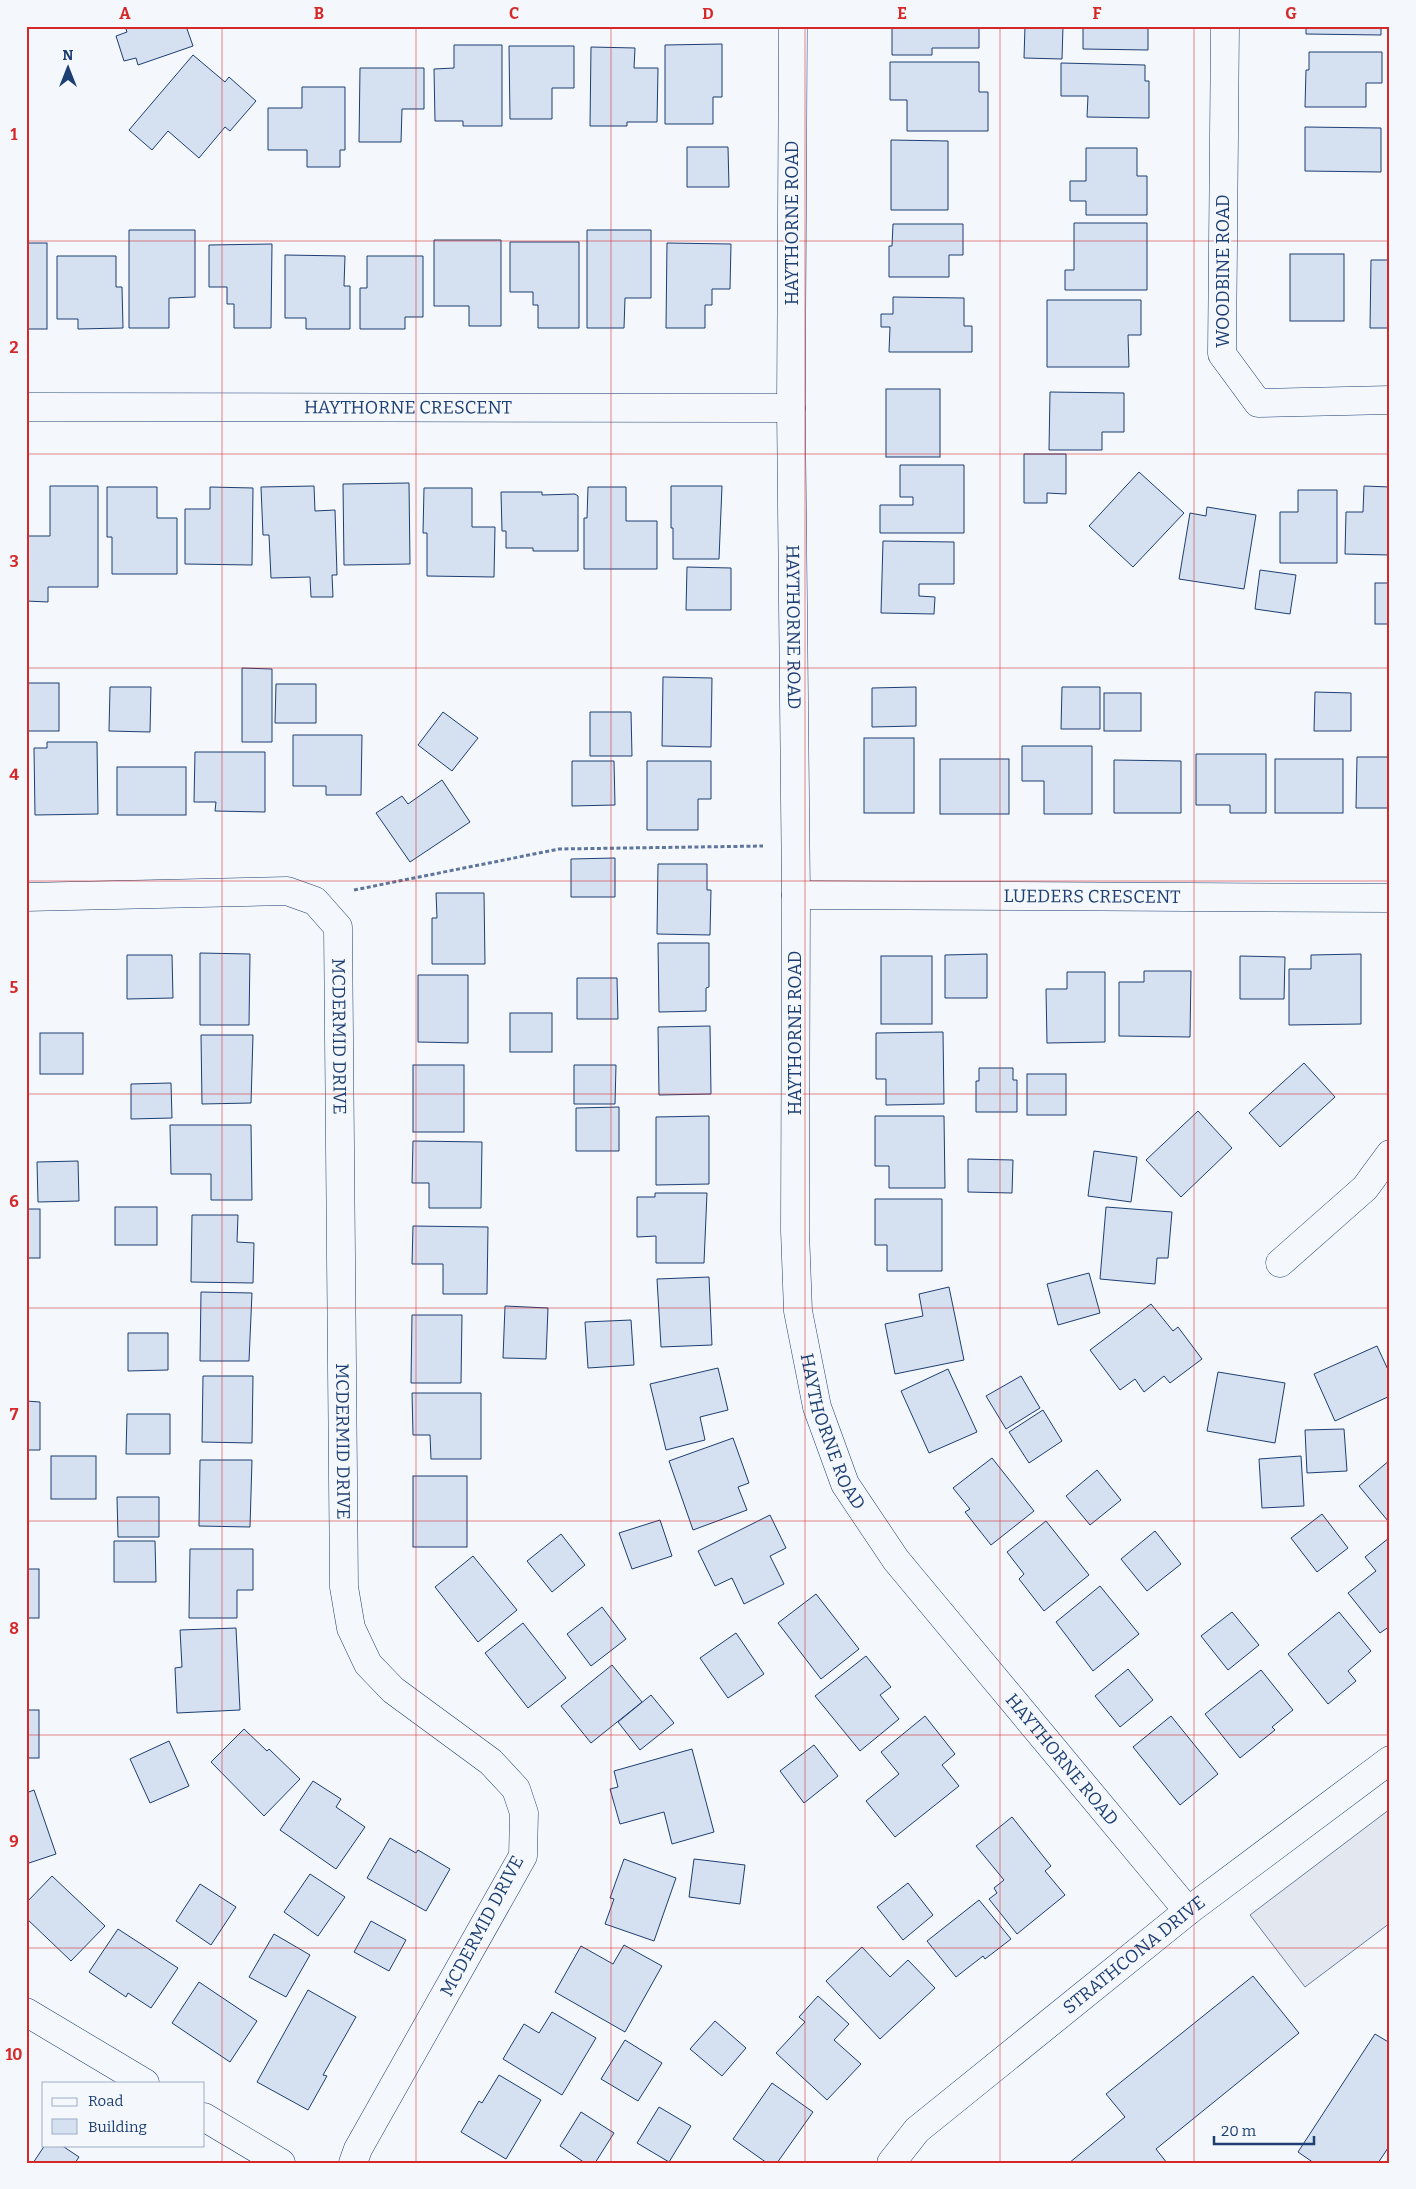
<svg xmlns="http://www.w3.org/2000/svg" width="1416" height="2189" font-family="Bitter,serif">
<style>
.parking{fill:#e3e8f0;stroke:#687fa3}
.building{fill:#d5e0f0;stroke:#1d3f73}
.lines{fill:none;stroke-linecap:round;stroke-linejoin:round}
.street-casing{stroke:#1d3f73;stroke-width:29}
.secondary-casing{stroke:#1d3f73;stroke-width:29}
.path{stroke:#5e769c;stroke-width:3;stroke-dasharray:4 2.5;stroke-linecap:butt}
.street{stroke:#f4f7fb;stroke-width:28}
.secondary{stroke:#f4f7fb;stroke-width:28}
.grid{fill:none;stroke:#d62828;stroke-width:1;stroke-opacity:0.55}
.labels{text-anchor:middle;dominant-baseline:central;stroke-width:4;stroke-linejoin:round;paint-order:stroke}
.street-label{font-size:18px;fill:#1d3f73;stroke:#f4f7fb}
.neatline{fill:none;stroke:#d62828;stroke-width:2}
.grid-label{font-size:16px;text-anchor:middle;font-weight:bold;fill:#d62828}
</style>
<rect width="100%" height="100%" fill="#f4f7fb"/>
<polygon class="parking" points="1390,1809 1390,1923 1305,1987 1250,1915"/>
<g class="building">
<polygon points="125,26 186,26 193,46 138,65 136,58 124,61 116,36 127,32"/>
<polygon points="892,26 979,26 979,48 932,48 932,55 892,55"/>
<polygon points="1025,26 1063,26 1062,59 1024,58"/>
<polygon points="1083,26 1148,26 1148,50 1083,49"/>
<polygon points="1306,26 1381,26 1381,35 1306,34"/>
<polygon points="722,44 722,97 713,97 713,124 665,124 665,45"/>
<polygon points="454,45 502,45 502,126 463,126 463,121 435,121 434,69 454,68"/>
<polygon points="509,46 574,46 574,88 552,88 552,119 510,119"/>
<polygon points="591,47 635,48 634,68 658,68 657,122 627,122 627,126 590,126"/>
<polygon points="1309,52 1382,52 1382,83 1366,83 1366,107 1305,107 1306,70 1309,70"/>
<polygon points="193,55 225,82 229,77 256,101 230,131 225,127 199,158 168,131 152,150 129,130"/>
<polygon points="890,62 979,62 979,92 988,92 988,131 907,131 907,100 890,100"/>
<polygon points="1061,63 1145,65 1145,81 1149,81 1149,118 1087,117 1088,96 1061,96"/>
<polygon points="360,68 424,68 424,109 402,109 401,142 359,142"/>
<polygon points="302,87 345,87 345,150 340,150 340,167 307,167 307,150 268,150 268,108 302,108"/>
<polygon points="1305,127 1381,128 1381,172 1305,171"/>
<polygon points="891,140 948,141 948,210 891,210"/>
<polygon points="687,147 728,147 729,187 687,187"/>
<polygon points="1086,148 1137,148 1137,176 1147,176 1147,215 1086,215 1086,201 1070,201 1070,181 1086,181"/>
<polygon points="1074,223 1147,223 1147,290 1065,290 1065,270 1074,270"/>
<polygon points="893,224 963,224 963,255 949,255 949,277 889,277 889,246 892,246"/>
<polygon points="129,230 195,230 195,297 169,298 169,328 129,328"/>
<polygon points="587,230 651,230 651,298 625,298 624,328 587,328"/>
<polygon points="434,240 501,240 501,326 469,326 469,306 434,306"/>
<polygon points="510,242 579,242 579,328 538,328 538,305 533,305 533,292 510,292"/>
<rect x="26" y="243" width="21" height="86"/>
<polygon points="667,243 731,244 730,289 712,289 712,305 705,305 705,328 666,328"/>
<polygon points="272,244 271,328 234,328 234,304 227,304 227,287 209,287 209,245"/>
<rect x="1290" y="254" width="54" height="67"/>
<polygon points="285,255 345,256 344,286 350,286 350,329 306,329 306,318 285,318"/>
<polygon points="57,256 116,256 116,287 122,287 123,328 78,329 78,319 57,319"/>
<polygon points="367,256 423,256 423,317 405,317 405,329 360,329 360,288 367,288"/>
<polygon points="1371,260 1390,260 1390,328 1370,328"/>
<polygon points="893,297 964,298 964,326 972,326 972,352 889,352 890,327 881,327 881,314 893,314"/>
<polygon points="1047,300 1141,300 1141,335 1128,335 1129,367 1047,367"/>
<rect x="886" y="389" width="54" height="68"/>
<polygon points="1050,392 1124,393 1124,432 1102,432 1102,450 1049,450"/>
<polygon points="1024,454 1066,454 1066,494 1047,493 1047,503 1024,503"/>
<polygon points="900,465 964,465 964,533 880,533 880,505 913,505 913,497 900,497"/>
<polygon points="1139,472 1184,513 1133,567 1089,526"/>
<polygon points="409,483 410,564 344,565 343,484"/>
<polygon points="50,486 98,486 98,587 48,587 48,602 26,601 26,536 50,536"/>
<polygon points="314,486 315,511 335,510 337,575 332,575 333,597 311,597 310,577 271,578 269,535 263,535 261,487"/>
<polygon points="671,486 722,486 719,559 673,559 673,528 671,528"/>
<polygon points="1364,486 1390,487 1390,555 1345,554 1346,512 1363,512"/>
<polygon points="107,487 157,487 157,518 177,518 177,574 112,574 112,537 107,537"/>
<polygon points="210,487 253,488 252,565 185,564 185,509 210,509"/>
<polygon points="588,487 626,487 626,521 657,521 657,569 584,569 584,518 587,518"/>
<polygon points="424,488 472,488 472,527 495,527 494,577 427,576 427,533 423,533"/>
<polygon points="1298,490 1337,490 1337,563 1280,563 1280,512 1298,512"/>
<polygon points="501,492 542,492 542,495 575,494 578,496 578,551 533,551 533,548 506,548 506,531 502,531"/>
<polygon points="1207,507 1256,515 1244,589 1179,579 1190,513 1206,516"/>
<polygon points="883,541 954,542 954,584 919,584 919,596 935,597 934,614 881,613"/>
<polygon points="687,567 731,568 731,610 686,610"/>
<polygon points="1260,570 1296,575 1290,614 1255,609"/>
<rect x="1375" y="583" width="15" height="41"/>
<polygon points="242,668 272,669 272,742 242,742"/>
<polygon points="663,677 712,678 711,747 662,746"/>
<rect x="26" y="683" width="33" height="48"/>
<polygon points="276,684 316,684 316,723 275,723"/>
<polygon points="110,687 151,687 150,732 109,731"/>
<polygon points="916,687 916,726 872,727 872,688"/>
<polygon points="1062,687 1100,687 1100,729 1061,729"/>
<polygon points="1315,692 1351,693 1351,731 1314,731"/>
<rect x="1104" y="693" width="37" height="38"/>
<polygon points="443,712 478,738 452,771 418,745"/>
<polygon points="590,712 631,712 632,756 590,756"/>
<polygon points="293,735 362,735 361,795 326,795 326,786 293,786"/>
<rect x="864" y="738" width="50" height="75"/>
<polygon points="47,742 97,742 98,814 35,815 34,748 47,748"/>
<polygon points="1022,746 1092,746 1092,814 1044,814 1044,781 1022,781"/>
<polygon points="195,752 265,752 265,812 215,811 216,802 194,802"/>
<polygon points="1196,754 1266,754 1266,813 1230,813 1230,805 1196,805"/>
<polygon points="1357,757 1390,757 1390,808 1356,808"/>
<rect x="940" y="759" width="69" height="55"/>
<rect x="1275" y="759" width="68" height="54"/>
<polygon points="1114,760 1181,761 1181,813 1114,813"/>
<polygon points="572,761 614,761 615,805 572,806"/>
<polygon points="647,761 711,761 711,799 698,799 698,830 647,830"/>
<rect x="117" y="767" width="69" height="48"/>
<polygon points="442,780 470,822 410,862 376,813 402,796 408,804"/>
<polygon points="615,858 615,897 571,897 571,859"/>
<polygon points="658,864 707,864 707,890 711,890 710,935 657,934"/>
<polygon points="436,893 484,893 485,964 432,964 432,918 437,918"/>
<polygon points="658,943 709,943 709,987 706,988 706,1011 659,1012"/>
<polygon points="200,953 250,954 249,1025 200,1025"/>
<polygon points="987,954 987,998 945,998 945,955"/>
<polygon points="1361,954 1361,1024 1289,1025 1289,969 1311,969 1311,955"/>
<polygon points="127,955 172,955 173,998 127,999"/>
<rect x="881" y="956" width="51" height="68"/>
<polygon points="1240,956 1285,957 1284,999 1240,999"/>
<polygon points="1144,971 1191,971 1190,1037 1119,1036 1119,982 1144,982"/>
<polygon points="1067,972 1105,972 1105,1042 1047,1043 1046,989 1067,989"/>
<polygon points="418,975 468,975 468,1043 418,1042"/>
<polygon points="577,978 617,978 618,1019 577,1019"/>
<rect x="510" y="1013" width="42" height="39"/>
<polygon points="710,1026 711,1094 659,1095 658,1027"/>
<polygon points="943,1032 944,1104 886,1105 886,1079 876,1079 876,1033"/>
<rect x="40" y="1033" width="43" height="41"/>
<polygon points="201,1035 253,1035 251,1103 202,1104"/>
<polygon points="1304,1063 1335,1097 1280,1147 1249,1113"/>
<rect x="413" y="1065" width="51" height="67"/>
<polygon points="574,1065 616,1065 615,1104 574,1104"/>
<polygon points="979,1068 1013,1068 1013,1080 1017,1080 1017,1112 976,1112 976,1081 979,1081"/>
<rect x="1027" y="1074" width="39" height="41"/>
<polygon points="171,1083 172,1118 131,1119 131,1084"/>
<polygon points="619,1107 619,1151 576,1151 576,1108"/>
<polygon points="1198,1111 1232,1148 1181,1197 1146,1160"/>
<polygon points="709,1116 709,1184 656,1185 656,1117"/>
<polygon points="875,1116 944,1116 945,1188 889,1188 889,1166 875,1166"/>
<polygon points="170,1125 251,1125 252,1200 211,1200 211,1174 171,1174"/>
<polygon points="413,1141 482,1142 481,1208 429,1208 429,1183 412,1183"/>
<polygon points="1094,1151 1137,1157 1131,1202 1088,1196"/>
<polygon points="968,1159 1013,1160 1012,1193 968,1192"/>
<polygon points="78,1161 79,1201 38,1202 37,1162"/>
<polygon points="655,1193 707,1193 704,1263 656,1263 656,1236 637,1237 637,1197 655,1197"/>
<polygon points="875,1199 942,1199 942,1271 887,1271 887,1245 875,1245"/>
<rect x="115" y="1207" width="42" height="38"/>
<polygon points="1106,1207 1172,1212 1168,1258 1157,1258 1155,1284 1100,1279"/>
<rect x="26" y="1209" width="14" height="49"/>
<polygon points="192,1215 238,1215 237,1242 254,1243 253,1283 191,1282"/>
<polygon points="413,1226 488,1227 487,1294 443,1294 443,1264 412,1264"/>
<polygon points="1089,1273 1100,1313 1058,1325 1047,1284"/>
<polygon points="709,1277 712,1345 661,1347 657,1279"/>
<polygon points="949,1287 964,1360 895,1374 885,1324 923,1316 919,1294"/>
<polygon points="201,1292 252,1293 249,1361 200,1361"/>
<polygon points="1151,1304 1173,1331 1178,1327 1202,1359 1170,1383 1164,1376 1144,1392 1135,1379 1120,1390 1090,1350"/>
<polygon points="505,1306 548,1308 546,1359 503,1358"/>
<polygon points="412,1315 462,1315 461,1383 411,1383"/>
<polygon points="631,1320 634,1365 588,1368 585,1322"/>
<polygon points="128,1333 168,1333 168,1370 128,1371"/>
<polygon points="1377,1346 1390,1374 1390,1396 1335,1421 1314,1374"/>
<polygon points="718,1368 728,1410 700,1417 705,1440 666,1450 650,1384"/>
<polygon points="948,1369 977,1432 929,1453 901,1391"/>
<polygon points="1218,1372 1285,1383 1275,1443 1207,1431"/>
<polygon points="203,1376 253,1376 252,1443 202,1442"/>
<polygon points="1021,1376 1040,1408 1006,1429 986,1396"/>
<polygon points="412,1393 481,1393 481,1459 431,1459 430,1435 413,1435"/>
<polygon points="26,1401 40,1402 40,1450 26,1450"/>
<polygon points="1043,1410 1062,1441 1029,1463 1009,1432"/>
<polygon points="127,1414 170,1414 170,1454 126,1454"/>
<polygon points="1344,1429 1347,1471 1307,1473 1305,1430"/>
<polygon points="733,1438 749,1483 738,1487 747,1510 693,1530 669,1461"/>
<rect x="51" y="1456" width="45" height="43"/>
<polygon points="1301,1456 1304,1506 1262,1508 1259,1459"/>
<polygon points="992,1458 1034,1511 991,1545 965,1512 970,1509 953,1488"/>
<polygon points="200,1460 252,1460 250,1527 199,1526"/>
<polygon points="1390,1460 1390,1519 1388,1521 1359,1486"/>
<polygon points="1097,1470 1121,1500 1090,1525 1066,1496"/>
<rect x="413" y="1476" width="54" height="71"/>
<polygon points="117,1497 159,1497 159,1537 118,1537"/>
<polygon points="1322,1514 1348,1548 1317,1572 1291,1538"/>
<polygon points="770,1515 786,1548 770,1556 784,1584 744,1604 732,1578 715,1586 698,1551"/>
<polygon points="660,1520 672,1556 632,1569 619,1533"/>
<polygon points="1046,1521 1089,1575 1044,1611 1019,1579 1024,1574 1007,1552"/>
<polygon points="1155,1531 1181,1564 1147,1591 1121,1559"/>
<polygon points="561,1534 585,1565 552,1592 527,1561"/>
<polygon points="1389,1538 1390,1626 1380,1633 1348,1593 1376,1571 1365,1557"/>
<polygon points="114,1541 155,1541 156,1582 114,1582"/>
<polygon points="190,1549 253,1549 253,1590 237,1590 237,1618 189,1618"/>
<polygon points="473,1556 517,1610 478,1642 435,1587"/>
<rect x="26" y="1569" width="13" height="49"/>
<polygon points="1100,1586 1139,1634 1093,1671 1056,1622"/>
<polygon points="816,1594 859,1649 821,1679 778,1623"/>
<polygon points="602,1607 626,1639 591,1666 567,1634"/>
<polygon points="1232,1612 1259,1645 1228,1670 1201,1636"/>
<polygon points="1339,1612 1371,1651 1348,1671 1356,1681 1328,1704 1288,1654"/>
<polygon points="523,1623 566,1678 528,1708 485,1653"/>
<polygon points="236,1628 240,1710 177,1713 175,1668 182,1667 180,1630"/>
<polygon points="736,1633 764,1674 728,1698 700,1658"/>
<polygon points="866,1656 891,1687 880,1695 899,1719 860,1751 815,1696"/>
<polygon points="612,1665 642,1702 591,1743 561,1706"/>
<polygon points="1128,1669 1153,1700 1120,1727 1095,1696"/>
<polygon points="1261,1670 1293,1710 1272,1727 1275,1730 1240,1758 1205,1714"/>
<polygon points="651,1695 674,1723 640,1750 618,1722"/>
<rect x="26" y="1710" width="13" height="48"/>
<polygon points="925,1716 955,1754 942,1765 959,1786 895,1837 866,1801 899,1774 881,1752"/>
<polygon points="1171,1716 1218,1774 1180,1805 1133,1747"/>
<polygon points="244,1729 267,1751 269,1749 300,1779 264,1816 211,1762"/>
<polygon points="169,1741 189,1786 150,1803 130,1759"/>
<polygon points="814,1745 838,1776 804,1803 780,1771"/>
<polygon points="692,1749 714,1832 672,1844 664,1812 620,1824 610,1789 618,1787 614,1771"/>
<polygon points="313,1781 341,1799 336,1807 365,1827 336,1869 280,1830"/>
<polygon points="34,1790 56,1854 26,1864 26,1793"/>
<polygon points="1012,1817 1051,1866 1045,1871 1065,1895 1017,1934 989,1899 997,1893 994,1888 1004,1880 976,1846"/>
<polygon points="390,1838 416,1853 418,1850 450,1869 426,1911 367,1878"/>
<polygon points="624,1859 676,1878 654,1941 605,1924 614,1899 610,1898"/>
<polygon points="694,1859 745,1865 740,1904 689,1897"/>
<polygon points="310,1874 345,1897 318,1936 284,1912"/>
<polygon points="52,1876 105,1926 71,1961 26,1918 26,1903"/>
<polygon points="908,1883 933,1915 903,1940 877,1907"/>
<polygon points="200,1884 236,1907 211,1945 176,1921"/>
<polygon points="979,1900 1011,1939 985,1959 983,1956 956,1977 927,1941"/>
<polygon points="371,1921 406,1940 389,1971 354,1952"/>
<polygon points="118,1929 178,1968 151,2008 128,1993 126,1997 89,1972"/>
<polygon points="274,1934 310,1955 286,1997 249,1977"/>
<polygon points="624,1945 662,1966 625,2032 555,1992 581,1946 613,1964"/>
<polygon points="862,1947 890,1977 908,1960 935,1988 880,2039 826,1981"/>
<polygon points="1253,1976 1299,2033 1156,2149 1167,2163 1069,2163 1125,2117 1106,2094"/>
<polygon points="199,1982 257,2021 230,2062 172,2023"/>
<polygon points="308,1990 356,2017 323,2075 327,2076 308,2110 257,2082"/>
<polygon points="818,1996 849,2024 834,2040 861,2064 827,2100 776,2053 805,2022 799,2017"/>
<polygon points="552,2012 596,2038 562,2095 503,2059 524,2024 539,2033"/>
<polygon points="715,2021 746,2048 722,2076 690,2049"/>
<polygon points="1375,2034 1390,2043 1390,2145 1378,2163 1314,2163 1298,2152"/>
<polygon points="625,2040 662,2063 638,2101 601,2079"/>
<polygon points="499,2075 541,2100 506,2159 461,2132 479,2101 482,2103"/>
<polygon points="772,2083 813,2112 777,2163 767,2163 733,2139"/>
<polygon points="659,2107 691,2126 669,2162 637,2143"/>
<polygon points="581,2112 614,2133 595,2163 585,2163 560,2146"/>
<polygon points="45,2145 61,2145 79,2157 75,2163 33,2163"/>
</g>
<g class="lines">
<defs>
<g id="street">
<path id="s1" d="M793,26L791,408L796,895L795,1231L798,1311L817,1407L845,1484L896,1560L1188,1911"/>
<polyline points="1225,26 1222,354 1258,403 1390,400"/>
<path id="s2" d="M26,407L791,408"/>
<path id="s3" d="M796,895L1390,898"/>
<path id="s4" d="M26,897L287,891L315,901L338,927L344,1587L351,1628L368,1664L393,1690L491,1762L516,1789L524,1813L523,1856L358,2149L353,2163"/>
<polyline points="1280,1263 1365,1188 1390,1154"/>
<polyline points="26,2012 145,2083"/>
<polyline points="204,2117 281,2163"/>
</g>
<g id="secondary">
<path id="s5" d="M891,2163L917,2130L1188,1911L1390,1760"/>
</g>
</defs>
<use href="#street" class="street-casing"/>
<use href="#secondary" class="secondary-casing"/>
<polyline class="path" points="354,890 559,849 763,846"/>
<use href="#street" class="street"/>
<use href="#secondary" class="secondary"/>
</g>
<path class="grid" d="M222,26V2163M416,26V2163M611,26V2163M805,26V2163M1000,26V2163M1194,26V2163M26,241H1390M26,454H1390M26,668H1390M26,881H1390M26,1094H1390M26,1308H1390M26,1521H1390M26,1735H1390M26,1948H1390"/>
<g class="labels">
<g class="street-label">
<text transform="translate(792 223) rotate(-90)">HAYTHORNE ROAD</text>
<text transform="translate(1223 271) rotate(-90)">WOODBINE ROAD</text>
<text stroke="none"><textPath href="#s2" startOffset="382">HAYTHORNE CRESCENT</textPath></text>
<text stroke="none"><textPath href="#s1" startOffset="601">HAYTHORNE ROAD</textPath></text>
<text stroke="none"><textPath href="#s3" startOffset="296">LUEDERS CRESCENT</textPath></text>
<text transform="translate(795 1033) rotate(-90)">HAYTHORNE ROAD</text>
<text stroke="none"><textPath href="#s4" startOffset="435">MCDERMID DRIVE</textPath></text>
<text stroke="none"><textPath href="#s1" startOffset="1411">HAYTHORNE ROAD</textPath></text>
<text stroke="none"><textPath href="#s4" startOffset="840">MCDERMID DRIVE</textPath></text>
<text stroke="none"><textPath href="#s1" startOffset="1816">HAYTHORNE ROAD</textPath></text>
<text transform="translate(482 1926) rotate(-62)">MCDERMID DRIVE</text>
<text stroke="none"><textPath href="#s5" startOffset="321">STRATHCONA DRIVE</textPath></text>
</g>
</g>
<rect width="1416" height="2189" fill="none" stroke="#f4f7fb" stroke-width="55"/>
<rect x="42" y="2082" width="162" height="65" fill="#f4f7fb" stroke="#9eadc5"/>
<rect x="52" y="2098" width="25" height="8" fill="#f4f7fb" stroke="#9eadc5"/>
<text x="88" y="2106" font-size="15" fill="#1d3f73">Road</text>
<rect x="52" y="2119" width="25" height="15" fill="#d5e0f0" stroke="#9eadc5"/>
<text x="88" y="2132" font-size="15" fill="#1d3f73">Building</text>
<g transform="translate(68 68)" stroke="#f4f7fb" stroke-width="4" paint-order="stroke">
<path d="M0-4L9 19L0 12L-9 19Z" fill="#1d3f73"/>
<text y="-8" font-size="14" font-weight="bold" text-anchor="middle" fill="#1d3f73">N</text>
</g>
<path d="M1214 2136v8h100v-8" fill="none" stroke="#1d3f73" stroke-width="2.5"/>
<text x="1221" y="2136" font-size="15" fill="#1d3f73" stroke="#f4f7fb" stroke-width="4" paint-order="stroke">20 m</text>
<rect x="28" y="28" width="1360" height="2134" class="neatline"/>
<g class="grid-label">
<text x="125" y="19">A</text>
<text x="319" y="19">B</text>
<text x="514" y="19">C</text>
<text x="708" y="19">D</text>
<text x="902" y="19">E</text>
<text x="1097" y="19">F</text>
<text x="1291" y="19">G</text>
<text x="14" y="140">1</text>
<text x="14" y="353">2</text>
<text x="14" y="567">3</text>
<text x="14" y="780">4</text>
<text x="14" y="993">5</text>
<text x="14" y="1207">6</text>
<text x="14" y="1420">7</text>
<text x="14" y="1634">8</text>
<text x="14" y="1847">9</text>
<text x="14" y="2060">10</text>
</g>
</svg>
